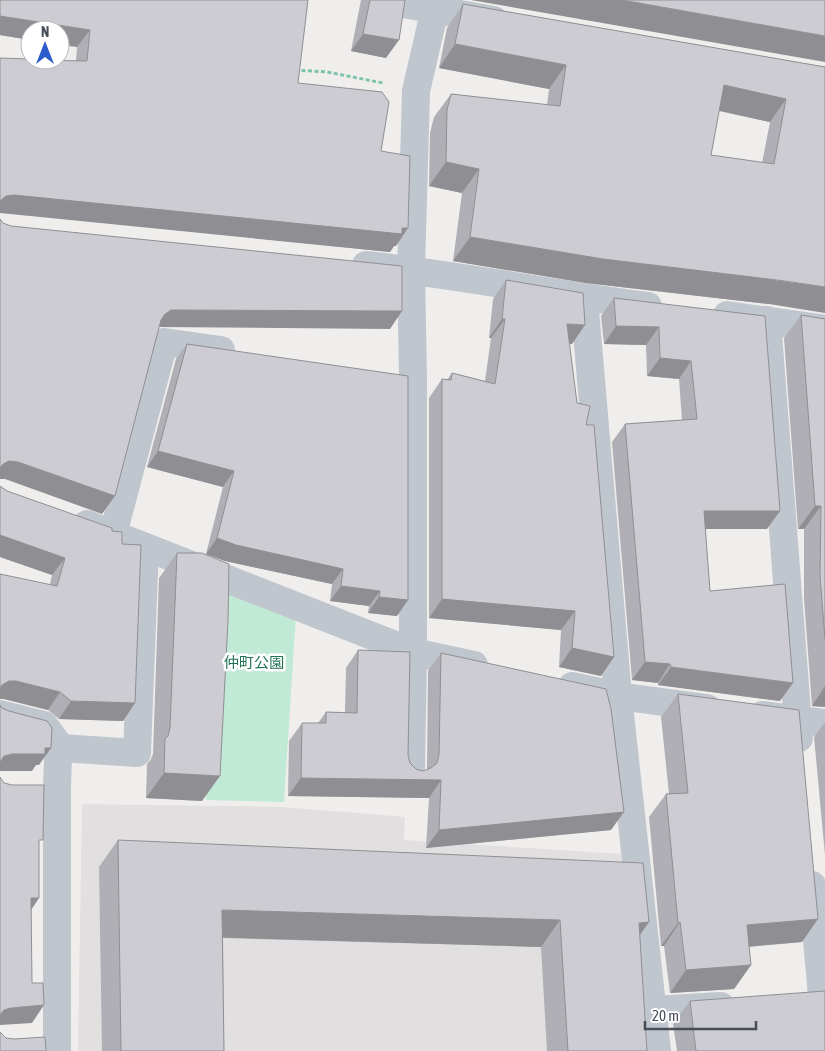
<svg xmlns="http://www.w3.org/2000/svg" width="825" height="1051" font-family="'Asap Condensed','Noto Sans JP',sans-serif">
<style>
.education{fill:#e1dfdf}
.green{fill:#c0e9d6}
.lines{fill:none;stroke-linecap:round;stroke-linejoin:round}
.path{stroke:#7cc3aa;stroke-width:3;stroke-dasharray:4 2.5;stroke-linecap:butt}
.minor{stroke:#c0c6ce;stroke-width:28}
.wall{fill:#afafb5;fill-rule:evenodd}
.shaded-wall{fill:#8f8f93}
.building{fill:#ccccd2;stroke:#8f8f93;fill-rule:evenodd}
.labels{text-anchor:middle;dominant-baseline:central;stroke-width:5;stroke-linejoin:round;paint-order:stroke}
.park-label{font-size:15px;fill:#217254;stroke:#fff}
</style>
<rect width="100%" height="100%" fill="#f0eeed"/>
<polygon class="education" points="82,804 283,807 405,817 404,840 621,854 644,1051 78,1051"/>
<polygon class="green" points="219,587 296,614 284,802 206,800"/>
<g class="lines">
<polyline class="path" points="295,70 327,72 383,83"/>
<g class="minor">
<polyline points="380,0 494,20"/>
<path d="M366,265C460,275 553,294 648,306"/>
<polyline points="584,298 618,696 657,1051"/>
<polyline points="727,315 825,329"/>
<polyline points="767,320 799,738"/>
<polyline points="87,524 413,652 474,665"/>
<polyline points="113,534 164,342 221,350"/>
<polyline points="572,686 618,696 707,708"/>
<polyline points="0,714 44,725 61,748 137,753 145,547"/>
<polyline points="762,715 825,723"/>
<polyline points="411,773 413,652 413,378 411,270 416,91 437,0"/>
<polyline points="812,885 825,1029"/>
<polyline points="653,1010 721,1006"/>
<polyline points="57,1051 57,787 58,759 61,748"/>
</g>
</g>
<g class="wall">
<polygon points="0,0 298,83 381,151 396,246 394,246 390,252 2,212 76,60 77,47 30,30 30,40 0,35"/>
<polygon points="361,0 403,0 386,58 351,51"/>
<path d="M463,4L825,67L769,304L586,283L453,261L462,193L429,186L430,133L434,117L451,94L547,105L549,89L439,68L447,28ZM719,111L770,122L762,163L711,155Z"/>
<polygon points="506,280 572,344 569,344 577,403 586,425 601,676 559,667 561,630 429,618 429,398 442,379 447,380 452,373 485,381 491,338 489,338 493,299"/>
<polygon points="614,298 765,316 767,529 705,529 710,591 780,701 658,685 658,683 632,680 612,442 625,424 682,420 679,379 647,376 646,345 604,344 601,316"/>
<polygon points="801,315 825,319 825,707 812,706 804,599 804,529 798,529 784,338"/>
<polygon points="187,344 408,600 397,616 368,613 369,606 330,601 332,584 225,561 206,554 223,487 147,467 176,359"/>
<polygon points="0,486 7,491 112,531 122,544 135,703 123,721 59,719 48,710 4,699 50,584 52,575 0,557"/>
<polygon points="177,553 202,801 146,798 147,764 151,759 153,754 159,578"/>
<polygon points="358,650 408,755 410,763 416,769 423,771 427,770 428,671 441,653 611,830 426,848 429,798 288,796 289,741 302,723 318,723 326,712 345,713 346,668"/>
<polygon points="678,694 802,942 749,947 751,965 734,989 670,993 664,946 661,946 649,817 666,794 669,794 661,717"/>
<polygon points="825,722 825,855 814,737"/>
<polygon points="118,840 649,922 640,935 647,1051 547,1051 541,947 223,938 224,1051 102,1051 99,867"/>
<polygon points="690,1001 825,1051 677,1051 673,1024"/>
</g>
<g class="shaded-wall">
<polygon points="471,0 622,0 825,36 825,62"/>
<polygon points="0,16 90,30 77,47 60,45 60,30 30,30 30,40 0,35"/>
<polygon points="363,34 399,40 386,58 351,51"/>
<polygon points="455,44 566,65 549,89 439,68"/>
<polygon points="724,85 786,99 770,122 707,108"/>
<polygon points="446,162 479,169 462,193 429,186"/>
<polygon points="14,195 402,228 408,228 396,246 394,246 390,252 0,213 0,201 6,196"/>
<polygon points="470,237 825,287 825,313 769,304 586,283 453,261"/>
<polygon points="171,310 402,311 390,329 158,327 152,332 165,314"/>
<polygon points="502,319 505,319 491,338 489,338"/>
<polygon points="567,324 585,325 572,344 554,343"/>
<polygon points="616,326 659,327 646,345 604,344"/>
<polygon points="660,358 691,361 679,379 647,376"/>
<polygon points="158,451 234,471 223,487 147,467"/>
<polygon points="9,461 18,462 115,496 102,514 5,479 0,479 0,468 3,464"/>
<polygon points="815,506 821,506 804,529 798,529"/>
<polygon points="704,511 780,511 767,529 691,529"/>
<polygon points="0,535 65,558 52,575 0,557"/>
<polygon points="217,538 343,569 332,584 225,561 206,554"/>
<polygon points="341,586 380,591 369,606 330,601"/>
<polygon points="379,597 408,600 397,616 368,613"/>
<polygon points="442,599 575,611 561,630 429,618"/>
<polygon points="572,648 614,657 601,676 559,667"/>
<polygon points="645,662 670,664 658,683 632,680"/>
<polygon points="671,667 793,683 780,701 658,685"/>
<polygon points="9,681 16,681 60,692 48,710 4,699 0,699 0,687 2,685"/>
<polygon points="825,686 825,707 812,706"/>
<polygon points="71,701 135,703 123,721 59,719"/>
<polygon points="45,748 51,748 39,765 36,765 32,771 0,771 0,762 4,756 12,754"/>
<polygon points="164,773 220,776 202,801 146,798"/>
<polygon points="301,778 441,780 429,798 288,796"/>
<polygon points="624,812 611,830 426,848 439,830"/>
<polygon points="31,898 39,898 27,916"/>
<polygon points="222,910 560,920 541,947 204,937"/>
<polygon points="818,919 802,942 730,948 747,925"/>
<polygon points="649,922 630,949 639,923"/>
<polygon points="680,922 664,946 661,946 678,923"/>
<polygon points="751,965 734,989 670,993 686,970"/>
<polygon points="44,1005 32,1023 0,1025 0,1015 4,1010 11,1008"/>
</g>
<g class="building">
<polygon points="0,0 308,0 298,83 382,92 389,102 381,151 410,156 408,228 402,228 402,234 14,195 6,196 0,201 0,58 30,59 30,60 87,61 90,30 0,16"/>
<polygon points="370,0 405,0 399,40 363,34"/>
<polygon points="622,0 825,0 825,36"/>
<path d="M463,4L825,67V287L785,281L603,259L470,237L479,169L446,162L447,110L451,94L560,106L566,65L455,44ZM724,85L786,99L774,164L711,155Z"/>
<polygon points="0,219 3,223 11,226 402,266 402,311 171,310 165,314 161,320 115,496 18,462 9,461 3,464 0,468"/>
<polygon points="506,280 583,293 585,325 567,324 577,403 590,406 586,425 594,425 614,657 572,648 575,611 442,599 442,379 451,380 452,373 495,384 505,319 502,319"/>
<polygon points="614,298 765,316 780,511 704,511 710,591 785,584 793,683 671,667 670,664 645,662 625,424 697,419 691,361 660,358 659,327 616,326"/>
<polygon points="801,315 825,319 825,639 820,576 821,506 815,506"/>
<polygon points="187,344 408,376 408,600 379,597 380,591 341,586 343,569 236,545 217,538 234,471 158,451"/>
<polygon points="0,486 7,491 112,528 112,531 122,532 122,544 141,545 135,703 71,701 60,692 16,681 9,681 2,685 0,688 0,574 57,586 65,558 0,535"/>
<polygon points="177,553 202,553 229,564 228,621 220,776 164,773 165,739 168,736 170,728"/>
<polygon points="358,650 410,652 408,755 410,763 416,769 423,771 431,768 437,763 439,755 441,653 606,689 611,709 624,812 439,830 441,780 301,778 302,723 326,723 326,712 357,713"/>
<polygon points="678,694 799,710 818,919 747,925 751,965 686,970 680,922 678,923 666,794 688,793"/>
<polygon points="0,705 2,708 9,711 47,721 52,728 51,748 45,748 45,754 12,754 4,756 0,762"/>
<polygon points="0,777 4,783 12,785 44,785 43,840 39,840 39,898 31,898 32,983 43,983 44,1005 11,1008 4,1010 0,1015"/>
<polygon points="118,840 643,863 649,922 639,923 647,1051 568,1051 560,920 222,910 224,1051 121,1051"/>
<polygon points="825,991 825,1051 696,1051 690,1001"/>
<polygon points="0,1032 6,1038 14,1039 45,1037 46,1051 0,1051"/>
</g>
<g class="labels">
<g class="park-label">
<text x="254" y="662">仲町公園</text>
</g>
</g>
<g transform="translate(45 45)"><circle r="24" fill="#ffffff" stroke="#b6b8bd"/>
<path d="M0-4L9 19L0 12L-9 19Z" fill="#2c5ccb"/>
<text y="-8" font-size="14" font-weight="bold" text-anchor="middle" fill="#484e59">N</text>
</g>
<path d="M645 1021v8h111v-8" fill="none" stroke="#484e59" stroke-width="2.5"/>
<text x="652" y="1021" font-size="15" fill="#484e59" stroke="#ffffff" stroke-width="4" paint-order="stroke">20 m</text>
</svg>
